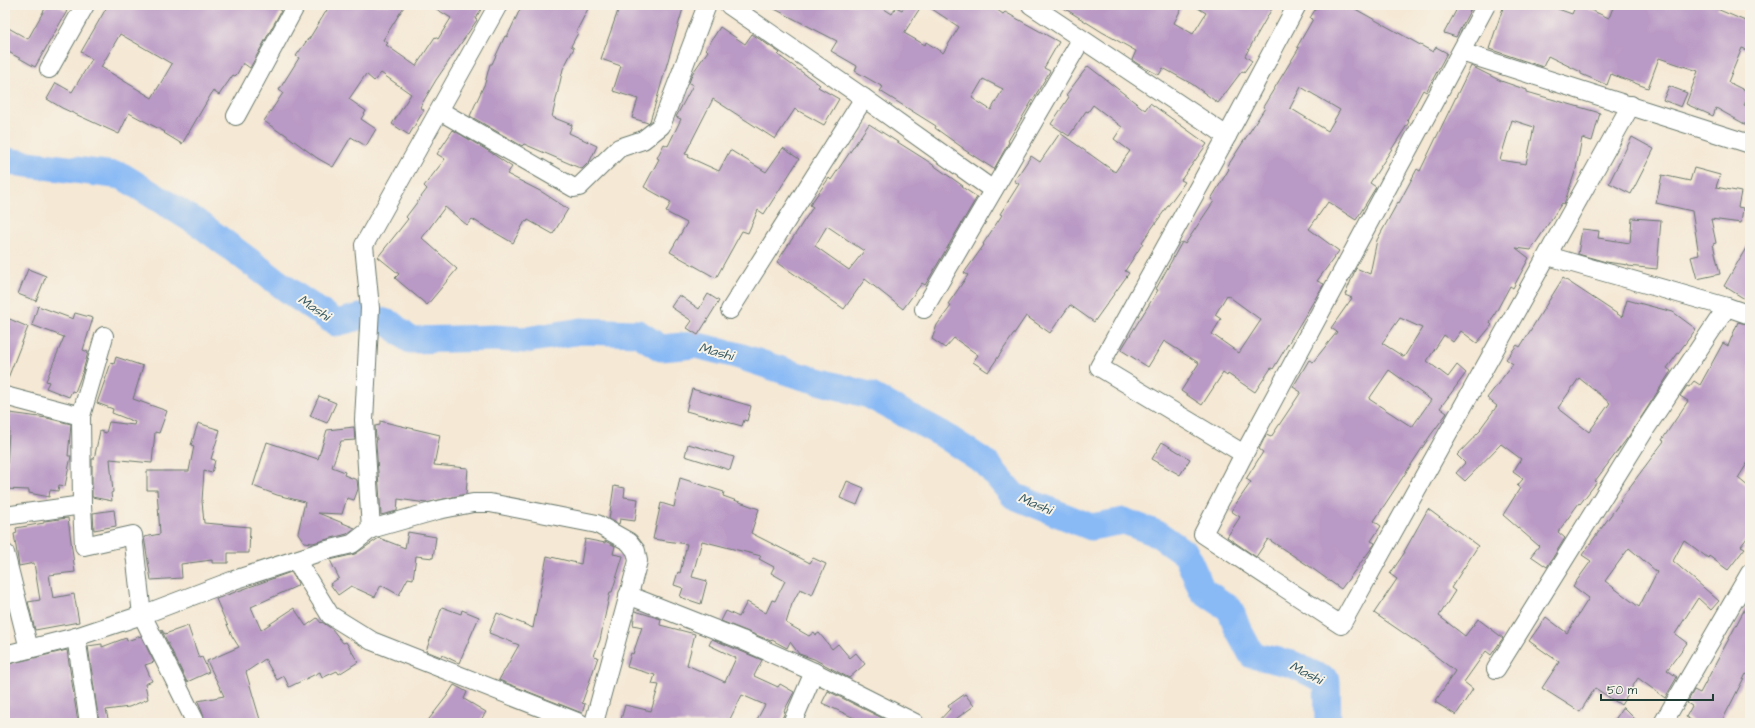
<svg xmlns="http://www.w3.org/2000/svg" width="1755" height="728" font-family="'Architects Daughter',sans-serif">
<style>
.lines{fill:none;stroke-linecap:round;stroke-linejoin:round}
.river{stroke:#89baf5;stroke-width:27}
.building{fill:#b999c5;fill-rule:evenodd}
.minor-casing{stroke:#6a796c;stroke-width:20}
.minor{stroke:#fff;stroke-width:18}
.labels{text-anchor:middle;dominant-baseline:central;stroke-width:4;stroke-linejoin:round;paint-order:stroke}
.water-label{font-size:14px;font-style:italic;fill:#3a5c64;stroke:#f7f3e8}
</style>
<rect width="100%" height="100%" fill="#f7f3e8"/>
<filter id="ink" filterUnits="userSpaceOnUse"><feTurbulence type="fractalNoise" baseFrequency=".025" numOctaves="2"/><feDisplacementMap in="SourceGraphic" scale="8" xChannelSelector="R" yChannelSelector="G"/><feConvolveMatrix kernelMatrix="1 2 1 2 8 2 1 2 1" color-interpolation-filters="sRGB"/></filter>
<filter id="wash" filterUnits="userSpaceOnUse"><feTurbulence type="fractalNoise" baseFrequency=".012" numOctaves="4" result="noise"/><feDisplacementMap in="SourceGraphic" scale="16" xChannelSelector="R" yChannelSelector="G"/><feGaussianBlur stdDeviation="0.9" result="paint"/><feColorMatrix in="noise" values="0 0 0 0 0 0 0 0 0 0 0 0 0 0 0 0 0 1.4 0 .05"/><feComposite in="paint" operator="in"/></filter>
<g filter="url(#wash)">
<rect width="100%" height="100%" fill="#f5e8d4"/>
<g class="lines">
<polyline class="river" points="5,161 122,176 201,225 296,296 336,323 364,316 391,324 410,340 495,338 526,340 581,331 638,333 661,348 695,345 736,355 800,376 869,395 942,434 986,463 1014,496 1091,527 1124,521 1158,534 1186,554 1202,590 1230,609 1237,627 1252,655 1292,664 1327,681 1328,723"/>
</g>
<g id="blocks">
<g class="building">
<polygon points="47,5 57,5 67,11 35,67 5,50 5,26 28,39"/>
<path d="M108,5H271L281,11L250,68L243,63L237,74L235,76L233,75L219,95L213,91L182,144L164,133L165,132L129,113L119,134L62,108L47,99L56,83L72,92L92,59L81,52ZM120,34L172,64L152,98L101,67Z"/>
<polygon points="330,5 405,5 383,40 388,43 386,45 416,66 435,37 438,39 451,18 430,5 484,5 475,19 477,20 436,80 420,107 424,110 409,135 392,124 411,94 381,73 374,81 366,74 349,99 366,111 361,119 376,129 366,146 351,137 333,167 317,158 282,132 281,133 264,121 283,93 279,90 299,58 296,56 308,39 309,39"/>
<polygon points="522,5 590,5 576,32 578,33 571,46 574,48 563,69 552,117 572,125 569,133 597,146 590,161 582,169 524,144 522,146 470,116 485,83 490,64 492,64 505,36 507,37"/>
<polygon points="620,5 684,5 658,95 650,121 648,123 632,118 638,99 613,91 621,66 601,59"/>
<path d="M767,5H878L892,14L896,7L902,10L906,5H922L904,33L925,45L926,42L943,53L959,27L926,5H990L1003,14L1005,12L1059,42L1044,68L1050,71L1008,141L1009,142L994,169L963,149V148L935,128L936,126L880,91L883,87L855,71L857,66L831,51L837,41ZM983,79L1003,89L991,110L972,98Z"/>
<polygon points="1059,5 1183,5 1174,23 1193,34 1206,13 1193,5 1274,5 1245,56 1252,61 1244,72 1242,71 1218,103 1192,84 1163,68 1159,75 1138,64 1132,60 1136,51 1102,32"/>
<path d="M1318,5H1348L1433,52L1436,47L1447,53L1426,92L1423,90L1407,120L1409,122L1370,183L1376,187L1356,220L1328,202L1309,229L1339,251L1317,281L1324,284L1273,369L1271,368L1255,392L1228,374L1227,376L1223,373L1202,405L1181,391L1199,363L1164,341L1148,367L1121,350L1158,290L1156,289L1182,242L1185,244L1214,201L1211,199L1229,169L1227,167L1265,108L1263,107L1299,48L1297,47L1313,19L1310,18ZM1301,87L1340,110L1328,131L1290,108ZM1227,295L1261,320L1239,353L1212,334L1221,319L1215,315Z"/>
<polygon points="1459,5 1473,5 1456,37 1444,33"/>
<polygon points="1504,5 1547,5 1572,14 1576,5 1579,5 1609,18 1614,5 1719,5 1717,9 1750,23 1750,51 1742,48 1728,82 1750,93 1744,105 1750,108 1750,127 1716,108 1713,116 1686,104 1698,71 1659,58 1648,88 1611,74 1607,85 1581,74 1581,72 1548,56 1543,67 1489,49"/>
<polygon points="720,27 745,44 752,34 780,53 778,55 820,85 818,87 839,99 824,125 795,109 775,139 713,99 685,154 689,155 688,157 719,171 730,150 766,172 783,148 799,159 764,214 758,210 748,233 742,231 716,278 670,252 687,223 666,212 671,202 644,187 659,159 657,158 664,144 668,146 681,119 676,117 693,85 689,83 692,74 708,51 706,49"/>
<polygon points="1088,66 1145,110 1150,103 1207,144 1181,180 1185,182 1142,242 1143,243 1125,271 1129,273 1094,322 1070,305 1050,333 1026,316 988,372 973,362 978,355 954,338 945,348 932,339 937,325 951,306 948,304 968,275 964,273 984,245 983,244 1002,215 1000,214 1019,184 1014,181 1031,156 1040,162 1060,133 1115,172 1130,151 1114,139 1122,127 1093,105 1088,112 1086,111 1069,136 1051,124 1069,97 1066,95"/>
<path d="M1471,66L1501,81L1527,90V92L1600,113L1592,141L1582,138L1576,169L1564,204L1562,203L1531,250L1516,248L1529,258L1513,288L1510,286L1490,323L1492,325L1477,343L1461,331L1453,342L1444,335L1427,361L1448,377L1457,365L1466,373L1440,408L1447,413L1430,436L1374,521L1381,526L1371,541L1375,543L1374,545L1341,589L1309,566L1268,539L1256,557L1227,537L1240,517L1231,511L1251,482L1246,479L1263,452L1259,449L1266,435L1271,437L1301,392L1293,387L1309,360L1313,362L1337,332L1331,328L1352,298L1345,295L1356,268L1370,274L1377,240L1398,202L1399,203L1417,169L1420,171ZM1512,120L1534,127L1526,164L1500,160ZM1400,318L1422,328L1404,357L1382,343ZM1389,370L1431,400L1412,427L1369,399Z"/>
<polygon points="1669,86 1687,93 1681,107 1663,100"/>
<path d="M869,124L926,160L963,186L962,187L977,197L930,277L925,285L922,283L903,309L865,279L844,309L777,262L813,207L810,205L829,178L831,180ZM827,226L864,251L849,270L815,246Z"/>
<polygon points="453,130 490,152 512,167 507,174 542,192 568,209 553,234 528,220 527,222 525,221 513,243 472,219 467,225 445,207 422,238 457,269 427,305 395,278 399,274 378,257 408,219 406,217 427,189 424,186 445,159 437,154"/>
<polygon points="1632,137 1654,149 1631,194 1609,183"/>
<polygon points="1694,168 1720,175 1716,187 1741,192 1738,207 1743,208 1741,223 1711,219 1716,243 1713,244 1720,274 1697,279 1691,257 1699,255 1692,211 1656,203 1662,175 1690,181"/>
<polygon points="1632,218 1661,220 1657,269 1628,266 1628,265 1606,262 1578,254 1582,229 1599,231 1598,238 1630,243"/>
<polygon points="1750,241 1750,304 1747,303 1748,301 1724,286"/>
<polygon points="28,269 46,276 36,301 18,294"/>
<path d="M1563,278L1622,317L1627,300L1673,312L1696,329L1667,368L1671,371L1629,436L1595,481L1597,482L1580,504L1579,503L1558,532L1565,538L1547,567L1531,556L1539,546L1503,515L1520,488L1517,486L1523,479L1513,472L1521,459L1501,444L1465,481L1456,473L1465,463L1457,455L1481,430L1480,429L1497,406L1487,398L1513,364L1506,359L1517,345L1520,347ZM1579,378L1610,403L1589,432L1558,408Z"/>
<polygon points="708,294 719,301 698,335 687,328 692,321 671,307 679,295 699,309"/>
<polygon points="38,306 73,319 75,313 93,318 83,350 88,352 83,371 75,392 72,391 69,397 46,388 49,382 46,381 64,337 32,325"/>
<polygon points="5,317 28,327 6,383 5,383"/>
<path d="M1738,322L1750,325V459L1738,478L1750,488V534L1741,546L1745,548L1728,570L1709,556L1708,558L1684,540L1673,561L1719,601L1711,610L1698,598L1675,634L1687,643L1667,670L1677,677L1665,698L1638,678L1621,705L1595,688L1580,712L1542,688L1559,662L1529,641L1546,617L1567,633L1589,598L1573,586L1591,561L1582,555L1621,501L1620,500L1664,441L1662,440L1688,401L1680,396L1687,386L1689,387L1694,381L1700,385L1723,343L1728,346ZM1629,548L1657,572L1639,607L1605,581Z"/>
<polygon points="116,357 143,366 133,399 167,411 159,433 155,432 152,463 110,459 113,492 111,493 112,501 92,497 92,459 94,459 100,431 106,433 109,422 134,425 135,422 112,413 113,409 97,403 111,363 114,364"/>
<polygon points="692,389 751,406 747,421 744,420 742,426 686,411"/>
<polygon points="319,396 336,403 327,423 310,416"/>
<polygon points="10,413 47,418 71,424 68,456 71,456 65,486 59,485 58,491 50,490 49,497 29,493 29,490 5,489 5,467 7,467"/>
<polygon points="380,421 440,435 434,465 468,468 466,494 426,503 398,499 397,511 381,515 376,444 377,438 376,438 375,426 380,425"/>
<polygon points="198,423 220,430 211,459 215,460 212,473 204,471 202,501 204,523 250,527 249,553 228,553 228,563 212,563 212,560 181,564 182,578 151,580 144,537 160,534 157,490 147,490 147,471 189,471 194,446 191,445"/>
<polygon points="354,427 355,440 341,441 332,467 345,472 344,475 357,480 358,489 354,500 347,498 342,514 318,513 355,528 347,534 313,543 304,542 298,533 305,502 277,495 253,486 267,442 318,459 327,430"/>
<polygon points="1162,442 1190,459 1180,475 1152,459"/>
<polygon points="688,444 734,457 730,470 685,456"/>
<polygon points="680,478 724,492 723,496 759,509 751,533 810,563 813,558 826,564 812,595 800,589 792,604 786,623 809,636 814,632 816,635 819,633 832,649 838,644 850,658 856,653 865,664 849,678 814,659 799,654 790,642 787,648 772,640 771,641 721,621 726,611 739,617 747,602 766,613 772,600 775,601 785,581 771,573 774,567 759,559 761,556 702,541 692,577 707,581 701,604 680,597 683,588 674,585 678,572 680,573 687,544 653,539 661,503 674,507"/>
<polygon points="847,481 864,488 857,505 840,498"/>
<polygon points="614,486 625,488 624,497 638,499 635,521 620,519 619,524 609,519"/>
<polygon points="1428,509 1478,546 1451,588 1455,591 1439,616 1465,636 1478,619 1503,638 1491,655 1486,651 1464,682 1473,689 1456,715 1435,702 1455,671 1424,647 1374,613 1397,579 1390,574 1405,552 1404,552"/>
<polygon points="114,510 116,526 94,530 93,513"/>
<polygon points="68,518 75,572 49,575 53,598 74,594 79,622 35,630 28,602 40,600 34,563 19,566 14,534 17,533 16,528 44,523 44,521"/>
<polygon points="408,532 436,537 433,558 416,556 413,579 408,578 399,595 381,585 375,597 351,586 338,595 330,584 339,578 330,560 355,554 379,538 405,548"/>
<polygon points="585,539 605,543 605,541 615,546 613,554 623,556 612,592 610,592 600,640 594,656 598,657 582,703 585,704 582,713 499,680 519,645 489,633 497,613 533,628 547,556 581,564"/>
<polygon points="291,572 298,583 297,586 251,607 261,630 294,608 306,626 317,618 321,623 322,622 332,629 343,643 346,642 358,662 339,674 337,671 322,678 320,672 289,687 284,676 277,680 265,659 246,672 261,723 206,723 198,701 224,696 207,661 239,647 232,636 216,599"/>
<polygon points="1750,599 1750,676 1746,674 1721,723 1696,723 1686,717 1692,706 1687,703 1694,690 1700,693"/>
<polygon points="442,607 461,614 462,610 479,617 459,663 442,655 441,657 426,651"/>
<polygon points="635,611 661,619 660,625 695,634 687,665 725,682 736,658 709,645 712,639 762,660 754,676 778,687 780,684 794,692 784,711 785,712 780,723 755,723 765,705 742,695 728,723 620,723 625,705 651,711 659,685 652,684 655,675 627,667 631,653 633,654 642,627 633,625"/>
<polygon points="188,626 199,658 202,657 209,672 187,682 161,629 165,634"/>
<polygon points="141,636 154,662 145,665 152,681 145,684 148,699 129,707 106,710 109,723 99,723 88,646 102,644 102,647 126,638 127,641"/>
<polygon points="67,650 78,723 8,723 8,717 5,717 5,665"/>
<polygon points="454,685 467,692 464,699 486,712 479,723 426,723 447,696"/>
<polygon points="828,691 892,723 865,723 822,703"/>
<polygon points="965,694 974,706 950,723 937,723 950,709 948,706"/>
<polygon points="1623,707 1639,723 1613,723"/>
</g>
</g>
</g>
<g filter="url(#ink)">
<use href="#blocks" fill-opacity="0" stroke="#6a796c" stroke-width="1"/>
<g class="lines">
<defs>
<g id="minor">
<polyline points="729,5 864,98 993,190"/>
<polyline points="1031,5 1227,136"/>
<polyline points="1486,5 1244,454 1203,534 1341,625 1631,105"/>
<polyline points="1461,52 1750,144"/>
<polyline points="49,69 85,5"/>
<polyline points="440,111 574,188 579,187 619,148 643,140 661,126 707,5"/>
<polyline points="236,116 296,5"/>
<polyline points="1548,256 1727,307 1750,315"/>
<polyline points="924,309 1081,40"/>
<polyline points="730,310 864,98"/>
<polyline points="5,396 81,416"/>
<polyline points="1244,454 1099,367 1227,136 1297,5"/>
<polyline points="82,505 84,546 133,535 142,615 196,723"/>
<polyline points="5,516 82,505 81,416 104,336"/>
<polyline points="371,529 364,420 370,308 364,245 498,5"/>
<polyline points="5,553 29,649"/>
<polyline points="296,560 330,615 372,641 580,723"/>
<polyline points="628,595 742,640 814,672 915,723"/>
<polyline points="76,637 89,723"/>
<polyline points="5,655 76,637 142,615 234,580 323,551 352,544 371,529 438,510 473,503 490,503 597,524 629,542 636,551 638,561 594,723"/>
<polyline points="1496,669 1646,428 1727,307"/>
<polyline points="792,723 814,672"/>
<polyline points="1663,723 1750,573"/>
</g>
</defs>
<use href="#minor" class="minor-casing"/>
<use href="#minor" class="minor"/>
</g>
</g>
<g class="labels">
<g class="water-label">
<text transform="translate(314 308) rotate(34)">Mashi</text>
<text transform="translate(716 352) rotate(15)">Mashi</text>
<text transform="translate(1035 504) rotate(23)">Mashi</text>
<text transform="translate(1306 673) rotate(27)">Mashi</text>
</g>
</g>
<rect width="1755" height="728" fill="none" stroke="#f7f3e8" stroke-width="20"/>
<path d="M1601 694v6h112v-6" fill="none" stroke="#1f3d34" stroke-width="2"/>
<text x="1607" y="694" font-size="12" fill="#1f3d34" stroke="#f7f3e8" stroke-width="3" paint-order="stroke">50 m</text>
</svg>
